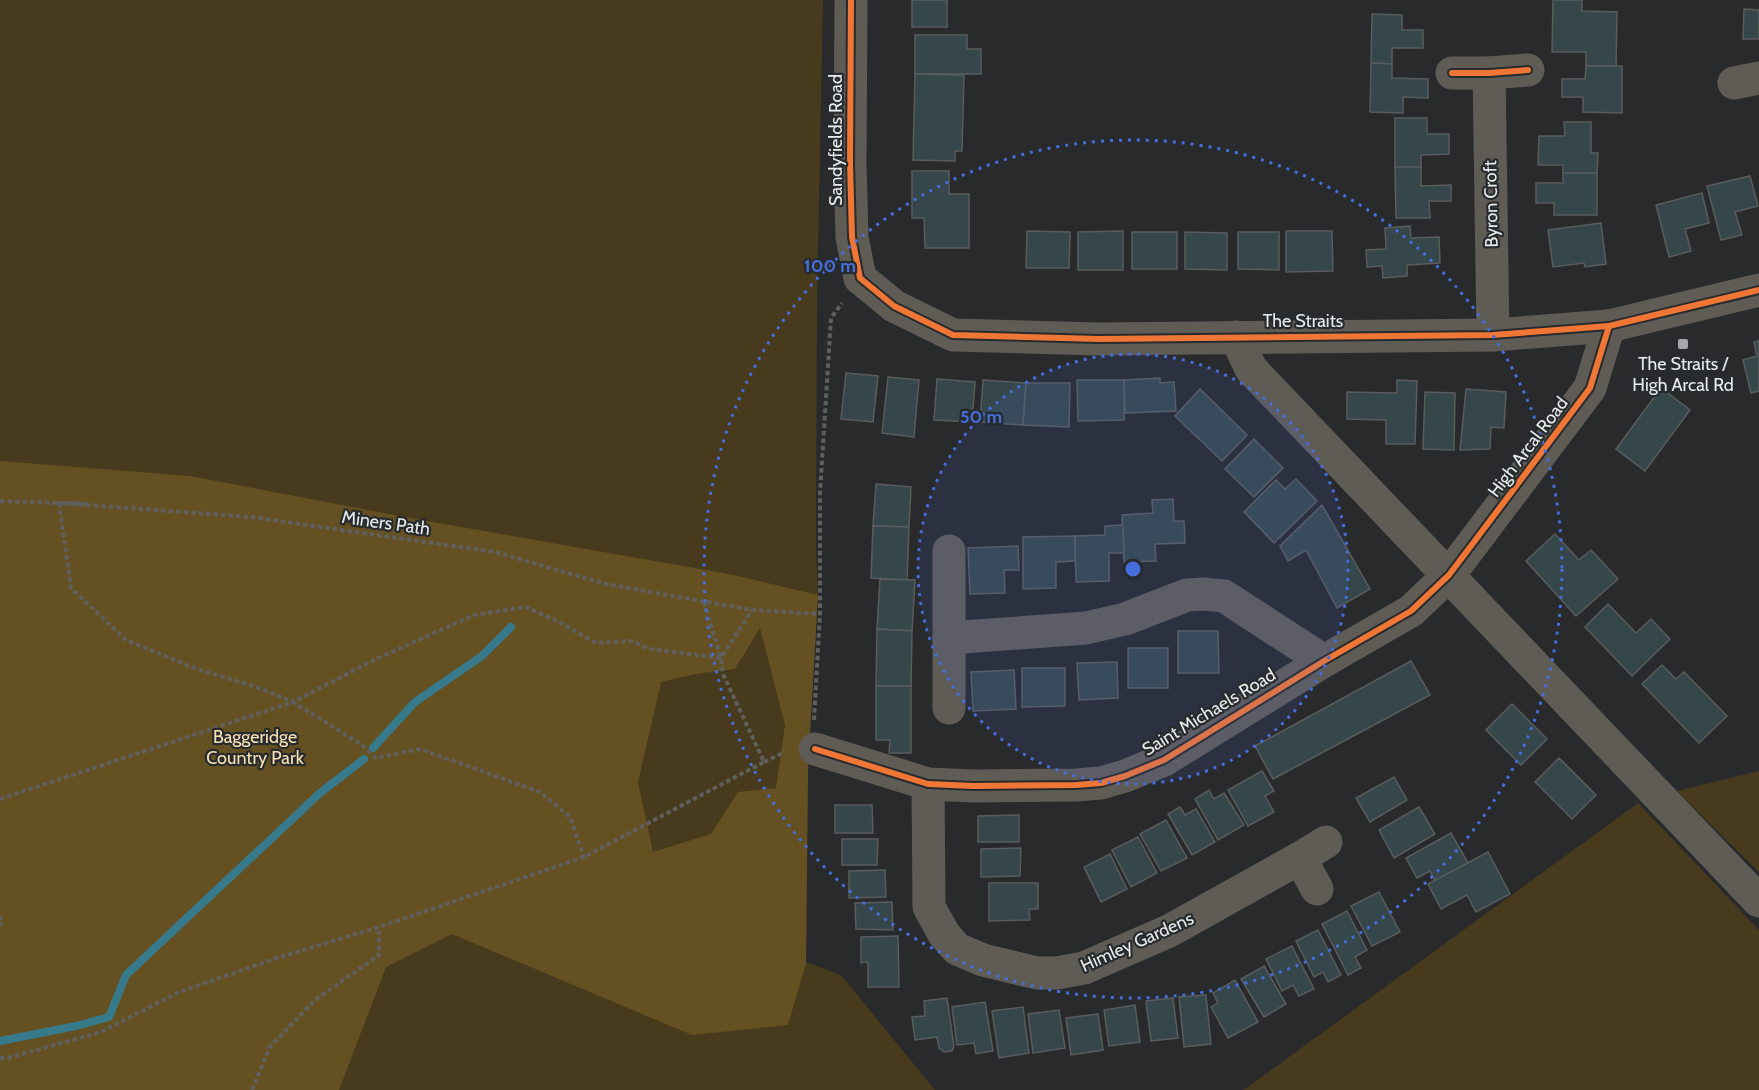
<svg xmlns="http://www.w3.org/2000/svg" width="1759" height="1090" font-family="Cabin,sans-serif">
<style>
.green{fill:#483a1c}
.forest{fill:#655022;fill-rule:evenodd}
.lines{fill:none;stroke-linecap:round;stroke-linejoin:round}
.stream{stroke:#377a8b;stroke-width:8}
.building{fill:#35474a;stroke:#5a5c5d;stroke-width:1.5}
.path{stroke:#5f605d;stroke-width:4;stroke-dasharray:4.5 3;stroke-linecap:butt}
.minor{stroke:#5f5c56;stroke-width:33}
.cycleway-casing{stroke:#272b2d;stroke-width:10}
.cycleway{stroke:#f07635;stroke-width:6}
.ring{fill:none;stroke:#466ddc;stroke-width:3;stroke-dasharray:3 6}
.poi-dot{fill:#a5a7a9;stroke:#272b2d;stroke-width:2}
.labels{text-anchor:middle;dominant-baseline:central;stroke-width:4.5;stroke-linejoin:round;paint-order:stroke}
.street-label{font-size:18px;fill:#e8ebec;stroke:#272b2d}
.poi-label{font-size:18px;fill:#e8ebec;stroke:#272b2d}
.park-label{font-size:18px;fill:#f9e1b4;stroke:#272b2d}
.centre{fill:#466ddc;stroke:#272b2d;stroke-width:3}
.ring-label{font-size:18px;text-anchor:middle;font-weight:bold;fill:#466ddc;stroke:#272b2d;stroke-width:4.5;stroke-linejoin:round;paint-order:stroke}
</style>
<rect width="100%" height="100%" fill="#282a2c"/>
<g class="green">
<polygon points="0,0 823,0 817,304 816,548 818,595 808,769 806,962 841,975 935,1090 0,1090"/>
<polygon points="1759,771 1759,872 1677,791"/>
<polygon points="1638,803 1759,930 1759,1090 1242,1090 1245,1089"/>
</g>
<path class="forest" d="M0,461L190,476L410,518L734,575L818,595L808,769L806,963L788,1025L692,1035L452,934L386,967L339,1090H0ZM760,628L785,725L776,788L738,792L711,834L653,852L638,782L661,682L695,674L735,669Z"/>
<g class="lines">
<g class="stream">
<polyline points="373,748 415,702 482,656 511,627"/>
<polyline points="0,1041 76,1026 109,1017 126,975 320,793 364,759"/>
</g>
</g>
<g class="building">
<rect x="912" y="0" width="35" height="27"/>
<polygon points="1553,0 1582,0 1582,11 1617,12 1616,66 1586,66 1586,52 1552,52"/>
<polygon points="1744,9 1759,10 1759,39 1743,39"/>
<polygon points="1372,14 1402,15 1402,30 1423,30 1423,48 1392,48 1392,64 1371,63"/>
<polygon points="915,35 967,35 967,49 981,49 981,74 915,74"/>
<polygon points="1371,63 1392,64 1392,78 1428,79 1428,98 1403,97 1403,113 1370,112"/>
<polygon points="1586,66 1622,66 1622,113 1583,112 1583,97 1562,97 1562,79 1585,79"/>
<polygon points="915,74 964,75 962,151 955,151 955,161 913,160"/>
<polygon points="1395,118 1427,118 1427,134 1449,134 1449,154 1421,155 1421,167 1395,167"/>
<polygon points="1564,122 1591,122 1591,153 1598,153 1597,173 1563,173 1563,165 1538,165 1539,136 1565,136"/>
<polygon points="1395,167 1421,167 1421,186 1451,185 1451,201 1429,201 1430,218 1396,218"/>
<polygon points="912,171 949,171 949,194 969,194 969,248 925,248 924,218 912,218"/>
<polygon points="1563,173 1597,173 1597,215 1554,215 1554,203 1536,203 1536,183 1563,183"/>
<polygon points="1750,176 1758,206 1735,212 1742,235 1721,240 1707,186"/>
<polygon points="1702,193 1709,223 1685,229 1691,251 1669,257 1656,205"/>
<polygon points="1601,223 1606,264 1585,267 1584,263 1553,267 1548,230"/>
<polygon points="1410,226 1411,238 1439,237 1440,263 1407,265 1407,276 1383,278 1382,266 1367,267 1366,250 1386,249 1385,228"/>
<polygon points="1027,231 1070,232 1069,268 1026,268"/>
<polygon points="1123,231 1123,270 1078,270 1078,232"/>
<polygon points="1286,231 1332,231 1333,271 1286,272"/>
<rect x="1132" y="232" width="45" height="37"/>
<polygon points="1185,232 1227,233 1227,270 1185,269"/>
<polygon points="1238,232 1279,232 1279,270 1238,269"/>
<polygon points="1759,341 1759,391 1751,393 1743,360 1757,356 1754,342"/>
<polygon points="846,373 878,376 873,422 841,419"/>
<polygon points="888,377 919,380 914,437 882,433"/>
<polygon points="1160,378 1160,383 1174,382 1176,411 1125,413 1124,380"/>
<polygon points="937,379 975,382 972,422 934,420"/>
<polygon points="983,380 1026,383 1023,425 980,422"/>
<polygon points="1077,380 1124,380 1124,420 1078,421"/>
<polygon points="1397,380 1417,381 1415,444 1386,444 1386,420 1347,419 1347,392 1397,393"/>
<polygon points="1026,383 1070,383 1069,427 1023,425"/>
<polygon points="1661,388 1690,410 1645,471 1616,449"/>
<polygon points="1200,389 1247,435 1222,461 1175,416"/>
<polygon points="1466,389 1506,392 1504,428 1491,427 1490,449 1460,450"/>
<polygon points="1425,392 1455,393 1454,450 1423,449"/>
<polygon points="1254,439 1283,468 1254,497 1225,469"/>
<polygon points="1296,479 1317,501 1274,543 1244,512 1276,480 1285,489"/>
<polygon points="876,484 911,487 909,527 873,526"/>
<polygon points="1173,499 1174,521 1184,521 1185,543 1155,544 1156,561 1124,562 1122,515 1153,513 1152,500"/>
<polygon points="1322,505 1370,589 1337,608 1306,550 1288,561 1280,546"/>
<polygon points="1123,525 1124,553 1109,553 1109,581 1076,582 1075,536 1105,535 1105,526"/>
<polygon points="873,526 909,527 907,580 871,578"/>
<polygon points="1555,534 1579,560 1591,550 1618,579 1576,616 1526,561"/>
<polygon points="1075,536 1075,561 1056,562 1056,588 1023,589 1023,537"/>
<polygon points="1018,546 1019,570 1004,570 1005,593 970,594 968,548"/>
<polygon points="880,579 915,580 912,631 877,629"/>
<polygon points="1608,604 1636,633 1651,619 1670,639 1632,676 1585,627"/>
<polygon points="877,629 912,631 911,686 876,686"/>
<polygon points="1178,631 1218,631 1219,673 1178,673"/>
<rect x="1128" y="648" width="40" height="40"/>
<polygon points="1411,661 1430,695 1273,779 1255,746"/>
<polygon points="1117,662 1118,698 1079,700 1077,663"/>
<polygon points="1662,665 1676,679 1684,672 1727,716 1699,743 1642,684"/>
<polygon points="1022,668 1065,668 1065,706 1022,707"/>
<polygon points="1014,670 1016,709 973,711 971,672"/>
<polygon points="876,686 911,686 911,753 889,753 890,740 876,740"/>
<polygon points="1512,704 1547,739 1521,765 1486,730"/>
<polygon points="1559,758 1596,795 1572,819 1535,782"/>
<polygon points="1262,771 1274,791 1265,796 1274,812 1248,826 1228,790"/>
<polygon points="1394,777 1407,800 1370,822 1356,798"/>
<polygon points="1209,790 1214,799 1224,793 1244,825 1218,840 1195,799"/>
<polygon points="835,805 872,805 873,833 835,833"/>
<polygon points="1180,807 1185,815 1196,809 1215,842 1192,855 1168,814"/>
<polygon points="1419,807 1435,834 1394,858 1379,830"/>
<polygon points="1019,815 1019,842 978,842 978,816"/>
<polygon points="1166,820 1187,858 1161,871 1140,834"/>
<polygon points="1451,833 1468,863 1435,881 1430,871 1417,878 1406,858"/>
<polygon points="1138,837 1157,873 1131,887 1112,850"/>
<polygon points="842,839 878,839 877,865 842,865"/>
<polygon points="1021,848 1020,876 981,877 981,849"/>
<polygon points="1488,852 1510,894 1476,912 1467,895 1441,909 1428,884"/>
<polygon points="1110,854 1127,889 1101,902 1084,867"/>
<polygon points="885,870 886,897 849,898 849,871"/>
<polygon points="989,883 1038,883 1038,909 1029,909 1030,920 989,921"/>
<polygon points="1379,892 1400,932 1372,946 1351,906"/>
<polygon points="892,902 893,930 856,929 855,903"/>
<polygon points="1347,911 1367,950 1355,957 1361,968 1348,975 1322,924"/>
<polygon points="1318,930 1341,975 1328,982 1323,972 1314,977 1296,941"/>
<polygon points="898,936 899,987 868,987 868,962 861,963 861,937"/>
<polygon points="1292,946 1314,989 1299,996 1293,985 1282,991 1266,959"/>
<polygon points="1264,966 1286,1004 1264,1017 1241,979"/>
<polygon points="1235,980 1258,1022 1228,1038 1211,1007 1218,1003 1213,993"/>
<polygon points="1206,995 1211,1044 1184,1047 1179,997"/>
<polygon points="947,998 954,1046 952,1051 944,1052 939,1048 937,1037 915,1040 912,1017 925,1016 924,1001"/>
<polygon points="1173,998 1178,1038 1151,1041 1146,1001"/>
<polygon points="985,1002 993,1051 976,1054 974,1043 957,1045 952,1007"/>
<polygon points="1135,1005 1140,1042 1109,1046 1104,1010"/>
<polygon points="1023,1007 1029,1053 999,1058 992,1011"/>
<polygon points="1059,1010 1065,1048 1033,1053 1028,1014"/>
<polygon points="1098,1014 1103,1050 1071,1055 1066,1018"/>
</g>
<g class="lines">
<g class="path">
<polyline points="0,501 87,504 59,503 251,517 495,552 606,584 752,610 820,614"/>
<polyline points="59,503 71,588 126,640 194,668 259,688 293,702 376,659 474,615 526,607 561,623 596,643 632,641 649,649 721,658 752,610"/>
<polyline points="814,720 820,614 820,493 831,318 842,303"/>
<polyline points="764,762 785,752"/>
<polyline points="0,799 293,702 362,745 376,758 420,749 540,792 570,817 584,857"/>
<polyline points="0,916 2,923 0,925"/>
<polyline points="0,1058 8,1058 101,1032 179,992 277,958 379,927 584,857 764,762 723,674 721,658 704,602"/>
<polyline points="252,1090 270,1047 315,1000 379,955 379,927"/>
</g>
<g class="minor">
<polyline points="851,0 850,163 852,237 860,278 894,306 953,335 1099,339 1493,335 1609,326 1759,290"/>
<polyline points="1452,73 1489,73 1528,70"/>
<polyline points="1489,73 1493,335"/>
<polyline points="1734,83 1759,78"/>
<polyline points="1236,337 1251,369 1759,901"/>
<polyline points="949,551 949,708"/>
<polyline points="949,638 1086,628 1125,619 1187,595 1203,594 1224,596 1324,661"/>
<polyline points="815,749 928,784 974,786 1076,785 1101,783 1125,776 1164,760 1324,661 1411,611 1449,575 1590,388 1609,326"/>
<polyline points="928,784 929,907 944,934 957,949 983,960 1037,973 1056,973 1084,968 1169,931 1300,858 1326,842"/>
<polyline points="1300,858 1317,889"/>
</g>
<defs>
<g id="cycleway">
<polyline points="851,0 850,163 852,237 860,278 894,306 953,335 1099,339 1493,335 1609,326 1759,290"/>
<polyline points="1452,73 1489,73 1528,70"/>
<polyline points="815,749 928,784 974,786 1076,785 1101,783 1125,776 1164,760 1324,661 1411,611 1449,575 1590,388 1609,326"/>
</g>
</defs>
<use href="#cycleway" class="cycleway-casing"/>
<use href="#cycleway" class="cycleway"/>
</g>
<circle cx="1133" cy="569" r="215" fill="#466ddc" fill-opacity=".12"/>
<g class="ring">
<circle cx="1133" cy="569" r="215"/>
<circle cx="1133" cy="569" r="429"/>
</g>
<rect class="poi-dot" x="1677" y="338" width="12" height="12" rx="3"/>
<g class="labels">
<g class="street-label">
<text transform="translate(836 140) rotate(-90)">Sandyfields Road</text>
<text transform="translate(1491 204) rotate(-91)">Byron Croft</text>
<text x="1303" y="321">The Straits</text>
<text transform="translate(1528 447) rotate(-53)">High Arcal Road</text>
<text transform="translate(386 523) rotate(8)">Miners Path</text>
<text transform="translate(1209 712) rotate(-31)">Saint Michaels Road</text>
<text transform="translate(1137 942) rotate(-24)">Himley Gardens</text>
</g>
<g class="poi-label">
<text x="1683" y="364">The Straits /<tspan x="1683" dy="21">High Arcal Rd</tspan></text>
</g>
<g class="park-label">
<text x="255" y="737">Baggeridge<tspan x="255" dy="21">Country Park</tspan></text>
</g>
</g>
<circle cx="1133" cy="569" r="9" class="centre"/>
<g class="ring-label">
<text x="830" y="272">100 m</text>
<text x="981" y="423">50 m</text>
</g>
</svg>
